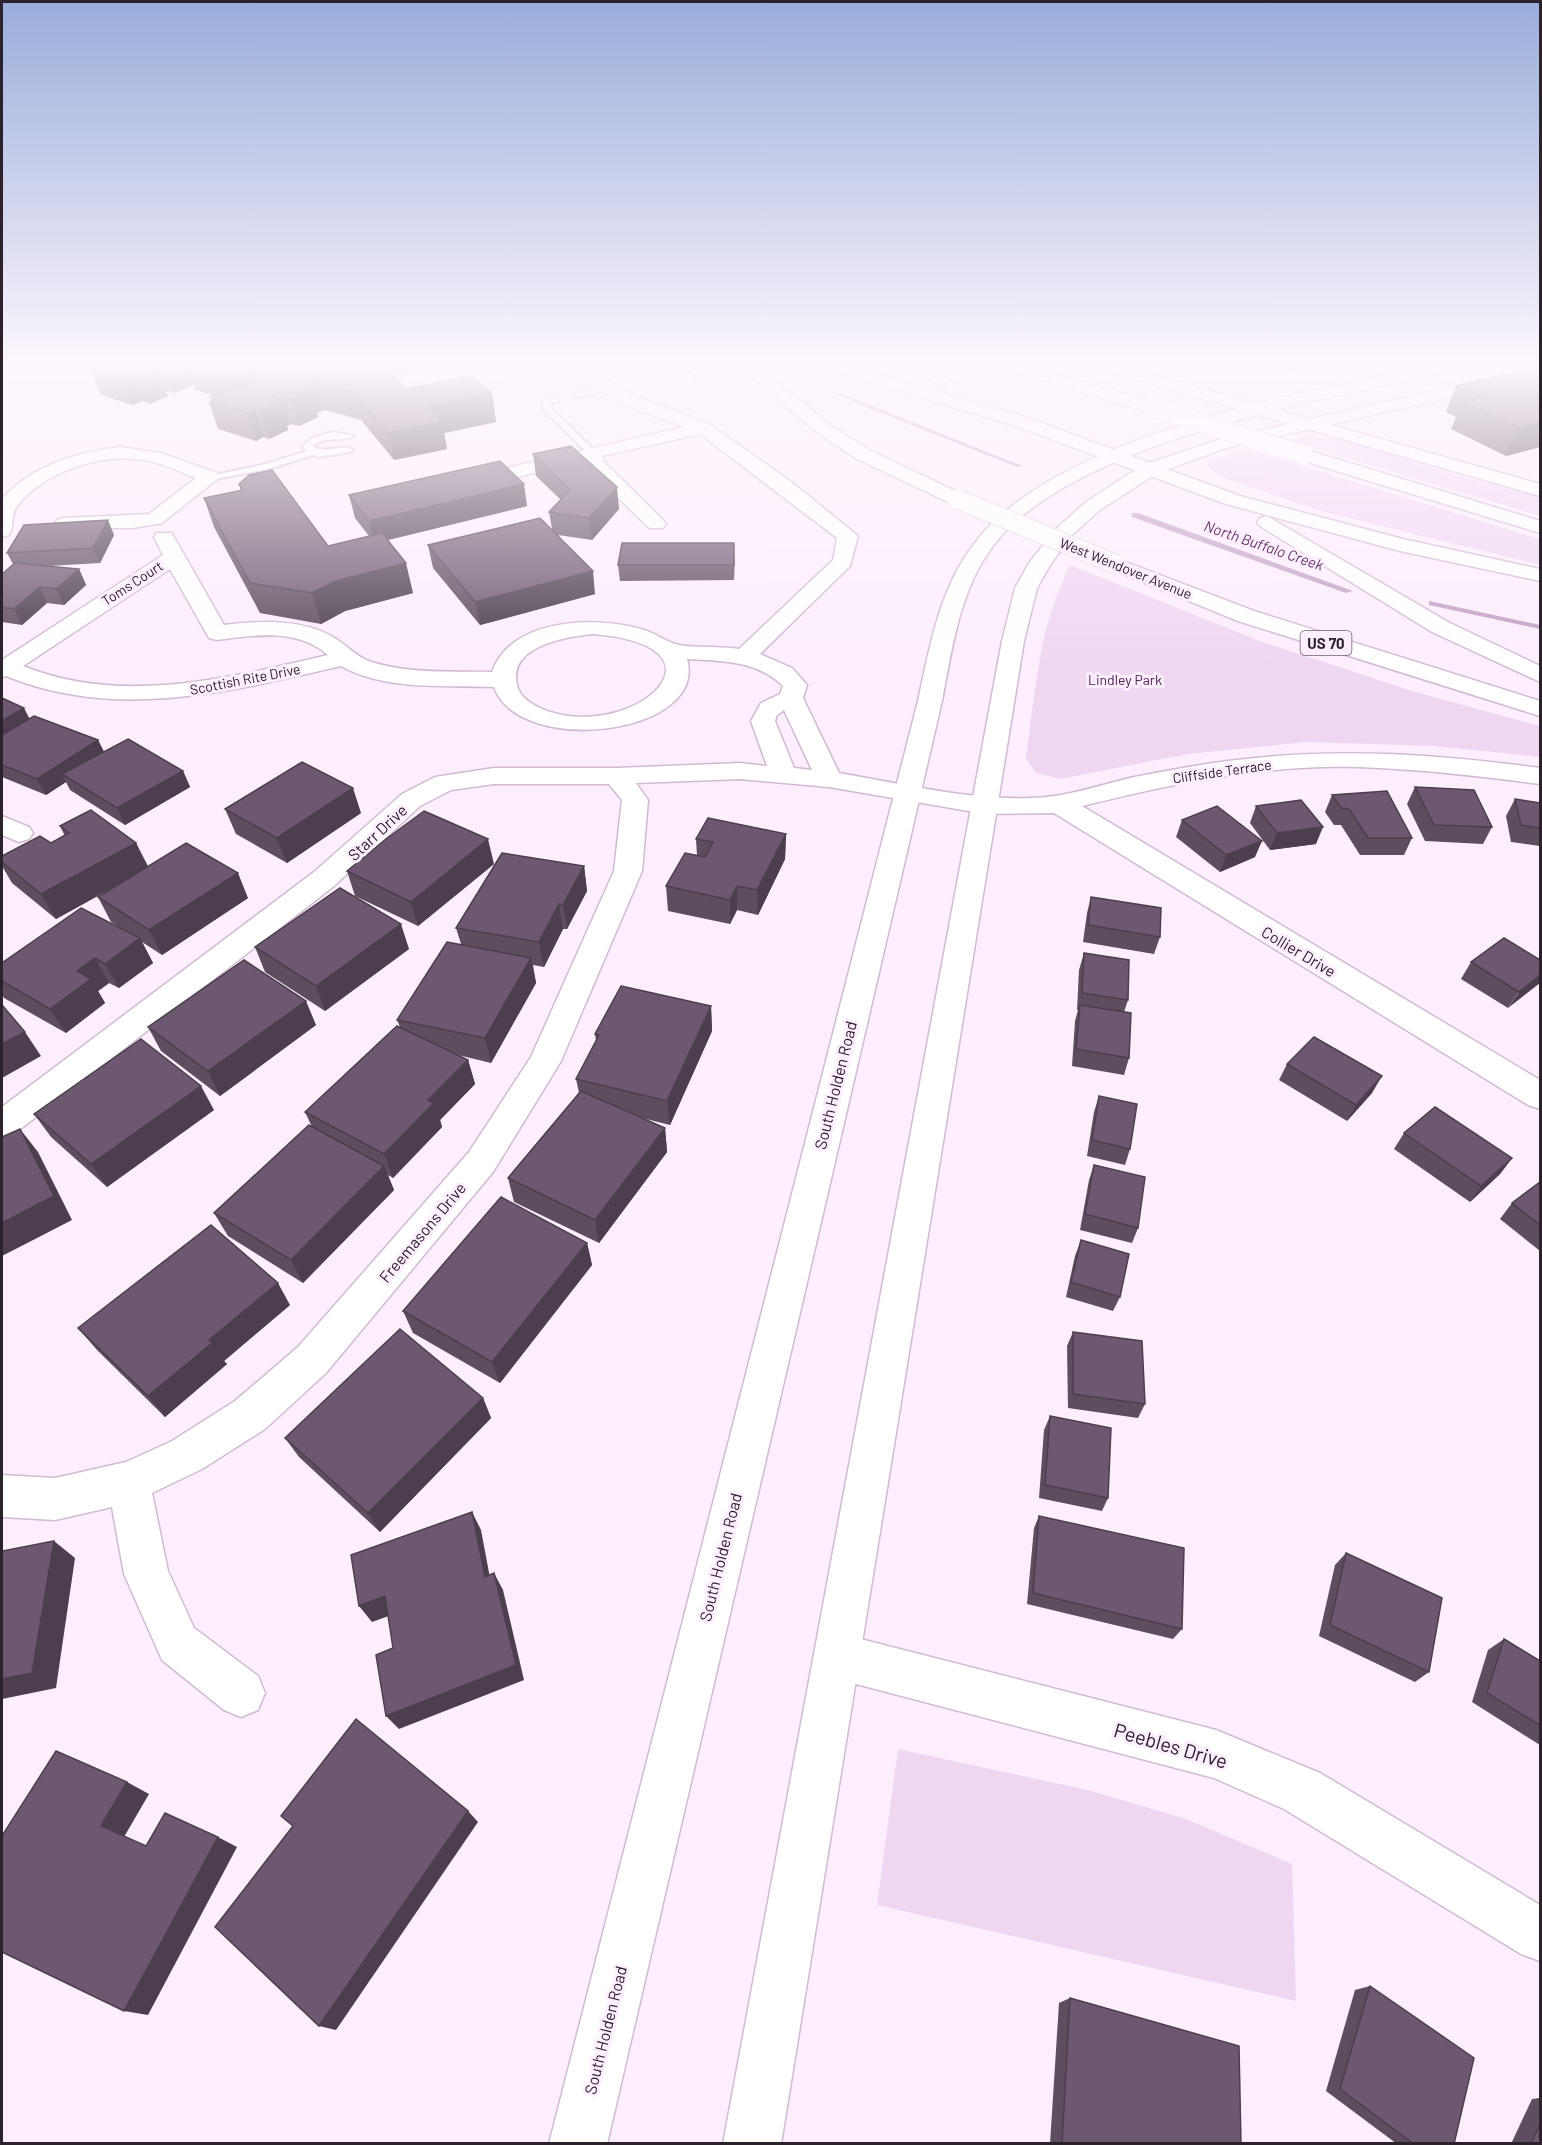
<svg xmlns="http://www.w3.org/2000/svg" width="1542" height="2145" font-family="Barlow,sans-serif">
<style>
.green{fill:#efd7f2}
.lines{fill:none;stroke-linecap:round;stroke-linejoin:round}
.stream{fill:#c3a1c6;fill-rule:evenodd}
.lane-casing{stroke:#d1bad3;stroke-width:4}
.street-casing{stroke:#d1bad3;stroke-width:3}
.secondary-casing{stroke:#d1bad3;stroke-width:3}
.highway-casing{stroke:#d1bad3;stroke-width:3}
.lane{fill:#fff;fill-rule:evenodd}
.street{fill:#fff;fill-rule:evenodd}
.secondary{fill:#fff;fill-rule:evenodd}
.highway{fill:#fff;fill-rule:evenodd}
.highway-bridge-casing{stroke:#d1bad3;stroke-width:20;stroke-linecap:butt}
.highway-bridge{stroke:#fff;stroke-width:19}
.wall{fill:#5e4d5f}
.shaded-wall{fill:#4c3e4e}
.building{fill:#6d596f;stroke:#4c3e4e;stroke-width:1.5}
.labels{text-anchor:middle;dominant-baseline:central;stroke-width:6;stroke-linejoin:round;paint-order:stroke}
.far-street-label{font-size:14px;fill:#2b222c;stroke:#fceefd}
.far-park-label{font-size:14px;fill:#4e2453;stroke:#fceefd}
.far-water-label{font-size:15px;font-style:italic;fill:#613667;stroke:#fceefd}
.shield{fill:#fceefd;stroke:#6a5f6b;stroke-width:1.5}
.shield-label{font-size:15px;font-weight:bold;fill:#2b222c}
.street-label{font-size:16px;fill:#2b222c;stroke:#fceefd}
.near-street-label{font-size:20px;fill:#2b222c;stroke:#fceefd}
</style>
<rect width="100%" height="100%" fill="#fceefd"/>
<g class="green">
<polygon points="1308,436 1349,441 1448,473 1540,497 1540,516 1286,440"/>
<polygon points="1247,449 1540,539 1540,565 1317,510 1227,479 1214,473 1207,465 1210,461"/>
<path d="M1070,565L1260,641L1412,691L1540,726V757L1435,746L1306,742L1188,754L1060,779L1036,773L1026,759C1035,694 1039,625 1070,565Z"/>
<polygon points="898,1749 1092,1791 1186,1819 1292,1864 1296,2001 877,1905"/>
</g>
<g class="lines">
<g class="stream">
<polygon points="679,363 685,363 697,376 697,378 693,378"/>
<polygon points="836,393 840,393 1022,466 1017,467 836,395"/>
<polygon points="1132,513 1138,513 1353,591 1346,593 1132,517"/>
<polygon points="1429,601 1540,625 1540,629 1429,605"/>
</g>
<defs>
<g id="lane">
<polygon points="449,363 457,363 465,370 458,372"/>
<polygon points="605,384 608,389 578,397 574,394"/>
<polygon points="556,397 560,400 551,404 551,408 595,451 595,455 589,455 543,409 543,400"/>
<path d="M332,432L354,436C341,443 326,435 312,446C325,455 341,443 353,450L351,452L318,457L313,455L268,469L210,480L205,477L266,464L307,451L302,447L312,438Z"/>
</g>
<g id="street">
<path d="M575,363H592L611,383L635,396L709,424L790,481L858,536L850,566L760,654L792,668L807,685L803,698L839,773C903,784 967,800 1032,798C1067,797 1100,785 1134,777C1165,771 1197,765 1228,761C1336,747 1434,754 1540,768V784C1479,776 1419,769 1358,767C1266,764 1171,784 1082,806L1540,1080V1109L1528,1105L1054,813L986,814L829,787L740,779L636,783L648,800L642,871L561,1061L493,1172L326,1373L265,1429L202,1469L152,1493L168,1571L194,1628L258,1676L265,1693L258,1710L241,1717L224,1710L162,1660L124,1574L112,1507L55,1520L2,1517V1475L55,1478L126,1462L172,1441L235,1401L298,1347L469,1152L531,1057L614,871L622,800L609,784H494L451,790L420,806L334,886L14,1134L2,1138V1107L314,872L402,794L435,777L494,768H617L740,763L767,766L751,721L761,703L780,694L783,686C757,660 721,661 687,659C709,735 519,758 494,687C445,685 385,691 341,666C230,692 116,721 6,676L2,677V660L163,555L154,537L157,533H171L174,537L224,625C260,621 300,618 333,637C347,645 356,657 371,662C410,674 452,671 492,672C511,618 595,616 641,629C654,632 667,643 679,645C698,648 719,646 739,649L833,560L837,538L700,434L602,456L605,463L663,520L666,524L663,528H649L589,469L585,460L510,479L503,477L501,473L503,469L684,427C643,411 601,400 575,363ZM170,569L209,638L217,640C254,635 297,628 328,655C229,678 121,706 23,666ZM593,634C739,646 635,741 547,711C535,706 520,699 517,685C508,646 565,637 593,634ZM784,710L812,770L794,768L775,721L777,715Z"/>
<polygon points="1087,363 1111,363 1540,484 1540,496 1089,366"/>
<path d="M120,447L161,453L217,473L220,477L162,523L133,528H57L54,524L57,520L64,518L149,514L196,478C176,470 156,460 134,459C96,455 42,474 18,505C10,514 15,526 9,535L2,537V499C31,466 77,452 120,447Z"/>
<polygon points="2,816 29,827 33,833 29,839 19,842 2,835"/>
<polygon points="837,1633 1216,1730 1320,1773 1540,1905 1540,1961 1521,1954 1284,1809 1214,1778 837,1679 821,1672 814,1656 821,1640"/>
</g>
<g id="secondary">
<path d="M1446,363H1475L1467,368C1339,396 1067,440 990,550C959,594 952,649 942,701L607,2144H549L918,701C930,646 939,590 974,544C1056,433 1315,390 1446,363Z"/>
<polygon points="1540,367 1540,377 1226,448 1157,473 1100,510 1071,536 1050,565 1037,588 1024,641 781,2144 723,2144 1002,641 1015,588 1029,563 1057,528 1086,502 1143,465 1221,439"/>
</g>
<g id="highway">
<polygon points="736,363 753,363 830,425 869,450 964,495 967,499 964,503 950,503 855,458 818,433"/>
<polygon points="813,363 837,363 1022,416 1240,496 1403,539 1540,569 1540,581 1400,551 1226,504 1010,424 815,366"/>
<polygon points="904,363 923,363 964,389 962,393 950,393"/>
<polygon points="992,363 1016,363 1160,404 1163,408 1154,413 1148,412 994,366"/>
<polygon points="1304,449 1540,521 1540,533 1297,459 1295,455"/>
<polygon points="1267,516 1448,622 1540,666 1540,682 1432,632 1260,526 1257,522 1260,518"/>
<polygon points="1115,558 1254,611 1540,701 1540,716 1238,621 1108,568 1104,564 1108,560"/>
</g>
</defs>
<use href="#lane" class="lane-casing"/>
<use href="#street" class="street-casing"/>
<use href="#secondary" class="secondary-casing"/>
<use href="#highway" class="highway-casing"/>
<use href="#lane" class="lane"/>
<use href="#street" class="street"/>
<use href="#secondary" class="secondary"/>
<use href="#highway" class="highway"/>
<defs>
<g id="highway-bridge">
<polyline points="1154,408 1304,455"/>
<polyline points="957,499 1115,564"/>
</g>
</defs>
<use href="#highway-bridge" class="highway-bridge-casing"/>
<use href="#highway-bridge" class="highway-bridge"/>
</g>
<g class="wall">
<polygon points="92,363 411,363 413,369 399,375 392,373 392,375 406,389 492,394 496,422 444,433 447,449 394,460 361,420 324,410 317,413 318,417 299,426 291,424 287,426 288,430 269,439 263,437 256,441 218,429 209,402 212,401 210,396 213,395 195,390 194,385 174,393 167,391 166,392 168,396 150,404 142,401 132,405 101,395 90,369 94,367"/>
<polygon points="1276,363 1319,363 1318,365 1293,371"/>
<polygon points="1540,366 1540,447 1506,456 1451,429 1456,417 1446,412 1456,386"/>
<polygon points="533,454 619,509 592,540 558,535 595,594 480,625 433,568 428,545 552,529 549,512 561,500 536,476"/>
<polygon points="239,484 328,546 369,536 355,518 349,495 527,506 388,540 413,593 345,611 321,624 260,613 214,527 204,498 241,491"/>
<polygon points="114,535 100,563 48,566 79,569 86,585 64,605 47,603 22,625 2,622 2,574 13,564 7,553"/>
<polygon points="735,558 734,580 620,581 618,565"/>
<polygon points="2,698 29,718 98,740 104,752 183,771 190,787 125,825 70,790 66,782 46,795 2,777"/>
<polygon points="1415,787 1492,827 1483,844 1425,841 1407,804"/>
<polygon points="1332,795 1412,838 1404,855 1360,855 1341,825 1334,825 1325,812"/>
<polygon points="1515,799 1540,803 1540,846 1511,842 1506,816"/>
<polygon points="1256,806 1316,844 1270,850 1250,823"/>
<polygon points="225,809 361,813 287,863 236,834"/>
<polygon points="1182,820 1255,857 1220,872 1176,837"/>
<polygon points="60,826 136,843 148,866 248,898 162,955 142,942 153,963 119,988 109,983 98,991 105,1003 66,1033 4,998 2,994 2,963 124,930 111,922 98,897 114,887 56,919 12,883 2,866 2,856 51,843 65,836"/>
<polygon points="786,834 785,859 758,915 737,910 730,924 668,911 666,886 697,856 696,839"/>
<polygon points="494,864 418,926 355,896 347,871"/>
<polygon points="584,866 587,891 567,929 563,929 544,967 533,965 536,983 491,1063 458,1055 468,1060 475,1084 440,1120 442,1127 393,1178 388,1175 394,1190 303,1283 228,1236 214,1213 312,1127 305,1112 400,1027 397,1020 461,944 456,928"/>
<polygon points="1091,897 1160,937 1154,954 1083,942 1087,913"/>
<polygon points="255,947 409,949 325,1011 265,972"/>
<polygon points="1084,953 1128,1000 1124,1012 1129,1058 1124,1075 1072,1066 1075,1021 1078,1010 1077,1010 1079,970"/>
<polygon points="1540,960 1508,1008 1461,979 1471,962"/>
<polygon points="711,1006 712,1031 670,1125 642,1118 665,1128 667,1152 599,1243 514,1202 508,1178 579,1093 576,1079 596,1041 595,1034"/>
<polygon points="316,1025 220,1096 161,1051 148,1027"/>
<polygon points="1287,1064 1372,1093 1347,1121 1279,1080"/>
<polygon points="1099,1096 1130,1149 1125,1165 1087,1156 1094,1112"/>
<polygon points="214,1110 107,1187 51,1137 34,1114"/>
<polygon points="1404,1133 1512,1158 1500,1174 1470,1202 1394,1149"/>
<polygon points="1094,1165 1138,1228 1132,1243 1080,1230 1089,1180"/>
<polygon points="1540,1182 1540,1251 1500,1219 1512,1203"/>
<polygon points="1081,1240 1120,1297 1113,1311 1066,1297 1075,1256"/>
<polygon points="587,1243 592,1265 500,1383 413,1333 403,1311"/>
<polygon points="290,1305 224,1361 227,1364 165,1417 97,1350 78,1328"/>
<polygon points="1073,1332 1145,1404 1138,1418 1068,1408 1067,1346"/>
<polygon points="483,1398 491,1418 380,1532 299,1457 285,1438"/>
<polygon points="1050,1416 1108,1498 1102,1511 1039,1498 1044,1430"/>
<polygon points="1039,1516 1182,1629 1173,1639 1027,1604 1034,1528"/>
<polygon points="1346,1553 1429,1672 1415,1682 1319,1636 1335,1565"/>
<polygon points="1504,1639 1540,1661 1540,1745 1472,1702 1488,1650"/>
<polygon points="1370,1986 1454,2144 1397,2144 1326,2091 1355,1990"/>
<polygon points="1070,1998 1241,2144 1050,2144 1059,2003"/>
<polygon points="1540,2098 1540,2144 1511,2144 1532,2099"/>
</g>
<g class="shaded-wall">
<polygon points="175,363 195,363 187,363 194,385 174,393 165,367"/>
<polygon points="360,363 390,363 393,379 352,365"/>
<polygon points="397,363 411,363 413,369 399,375"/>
<polygon points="1296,363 1319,363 1318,365 1293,371"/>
<polygon points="251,364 259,390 236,385 240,398 234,401 226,374"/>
<polygon points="158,365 167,391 166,392 168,396 150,404 140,377 153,367"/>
<polygon points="132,374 142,401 132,405 123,378"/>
<polygon points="317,383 324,410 317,413 318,417 299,426 291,399 305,388"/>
<polygon points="492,394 496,422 444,433 447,449 394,460 388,433 428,407"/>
<polygon points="283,397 291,424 287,426 288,430 269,439 261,411 275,401"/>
<polygon points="255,410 263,437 256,441 248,413"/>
<polygon points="1540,422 1540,447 1506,456 1519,428"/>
<polygon points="524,484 527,506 375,543 369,521"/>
<polygon points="617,487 619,509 592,540 589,518"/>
<polygon points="108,520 114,535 100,563 93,548"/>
<polygon points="406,563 413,593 345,611 321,624 312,593 336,581"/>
<polygon points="79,569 86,585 64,605 56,589"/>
<polygon points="593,571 595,594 480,625 475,602"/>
<polygon points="40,587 47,603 22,625 14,609"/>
<polygon points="24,708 37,733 2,753 2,721"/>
<polygon points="98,740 106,756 62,774 66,782 46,795 37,779"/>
<polygon points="183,771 190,787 125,825 117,808"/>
<polygon points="353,788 361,813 287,863 277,838"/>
<polygon points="1323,827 1316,844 1270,850 1277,833"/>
<polygon points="786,834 785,859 758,915 757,890"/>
<polygon points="488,839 494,864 418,926 411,902"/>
<polygon points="1262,841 1255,857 1220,872 1226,855"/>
<polygon points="136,843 148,868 56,919 41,894"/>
<polygon points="584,866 587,891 567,929 563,905"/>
<polygon points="238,873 248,898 162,955 149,930"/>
<polygon points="737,886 737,910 730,924 730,900"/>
<polygon points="559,904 563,929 544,967 539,942"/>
<polygon points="401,924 409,949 325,1011 316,986"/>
<polygon points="140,938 153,963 119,988 105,964"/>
<polygon points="95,958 109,983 98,991 105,1003 66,1033 50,1009 77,971"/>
<polygon points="531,958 536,983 491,1063 485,1038"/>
<polygon points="1540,975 1540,983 1508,1008 1519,992"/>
<polygon points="306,1001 316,1025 220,1096 208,1071"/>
<polygon points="711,1006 712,1031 670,1125 667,1101"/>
<polygon points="25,1032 41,1056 2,1078 2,1044"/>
<polygon points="468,1060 475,1084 440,1120 442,1127 393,1178 384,1154 428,1100"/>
<polygon points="1382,1076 1372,1093 1347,1121 1356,1105"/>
<polygon points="201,1086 214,1110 107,1187 91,1164"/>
<polygon points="665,1128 667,1152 599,1243 595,1220"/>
<polygon points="20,1129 38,1152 72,1220 2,1256 2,1223"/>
<polygon points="1512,1158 1500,1174 1470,1202 1481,1186"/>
<polygon points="384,1166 394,1190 303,1283 291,1260"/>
<polygon points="587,1243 592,1265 500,1383 492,1362"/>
<polygon points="278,1283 290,1305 224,1361 227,1364 165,1417 148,1396 209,1340"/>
<polygon points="483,1398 491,1418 380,1532 368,1513"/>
<polygon points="472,1512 481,1530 493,1594 485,1577"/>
<polygon points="54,1541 75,1558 56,1688 2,1699 2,1679"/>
<polygon points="494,1573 503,1590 524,1680 399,1729 386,1716"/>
<polygon points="385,1596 397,1613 372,1622 359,1606"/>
<polygon points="127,1782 149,1794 124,1837 101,1826"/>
<polygon points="468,1811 478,1822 336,2030 319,2026"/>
<polygon points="218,1837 237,1847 148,2015 124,2011"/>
</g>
<g class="building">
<polygon points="92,363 175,363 165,367 158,365 152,368 158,369 140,377 132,374 123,378 90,369 100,365"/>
<polygon points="187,363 360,363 352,365 394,376 406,389 472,376 492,394 428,407 442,421 388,433 354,393 317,383 305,388 311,390 291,399 283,397 275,401 281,402 261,411 255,410 248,413 209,402 218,398 210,396 226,389 233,391 243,387 236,385 252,378 260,380 280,371 251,364 226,374"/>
<polygon points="1540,366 1540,422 1519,428 1462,402 1482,397 1456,386"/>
<polygon points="571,446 617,487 589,518 549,512 570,490 533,454"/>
<polygon points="500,461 524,484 369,521 349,495"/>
<polygon points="272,470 328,546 382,533 406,563 336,581 312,593 250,583 204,498 243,490 239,484 249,475"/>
<polygon points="540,518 593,571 475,602 428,545"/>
<polygon points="108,520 93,548 7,553 24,525"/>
<polygon points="622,543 734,543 734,565 618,565"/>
<polygon points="15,563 79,569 56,589 40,587 14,609 2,607 2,574"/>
<polygon points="2,698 24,708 2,721"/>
<polygon points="34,716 98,740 37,779 2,765 2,735"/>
<polygon points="128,739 183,771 117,808 62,774"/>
<polygon points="302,762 353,788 277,838 225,809"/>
<polygon points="1415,787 1474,790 1492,827 1434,825"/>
<polygon points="1387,791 1412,838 1368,838 1349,809 1341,808 1332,795"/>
<polygon points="1515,799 1540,803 1540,828 1521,825"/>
<polygon points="1301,800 1323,827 1277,833 1256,806"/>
<polygon points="1217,806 1262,841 1226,855 1182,820"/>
<polygon points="91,810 136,843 41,894 2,862 2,856 40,836 51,843 69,833 60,826"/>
<polygon points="424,811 488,839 411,902 347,871 386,839"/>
<polygon points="708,818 786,834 757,890 737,886 730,900 666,886 685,853 705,857 713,842 696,839"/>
<polygon points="186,843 238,873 149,930 98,897"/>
<polygon points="502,853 584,866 563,905 559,904 539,942 456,928"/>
<polygon points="340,888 401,924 316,986 255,947"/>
<polygon points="1091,897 1161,908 1160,937 1088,925"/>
<polygon points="81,908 140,938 105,964 95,958 77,971 91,979 50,1009 2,981 2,963"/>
<polygon points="1504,938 1540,960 1540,975 1519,992 1471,962"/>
<polygon points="447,942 531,958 485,1038 397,1020"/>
<polygon points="1084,953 1129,960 1128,1000 1082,993"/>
<polygon points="244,960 306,1001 208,1071 148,1027"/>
<polygon points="621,986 711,1006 667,1101 576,1079 599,1035 595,1034"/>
<polygon points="2,1005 25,1032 2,1044"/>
<polygon points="1080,1005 1131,1013 1129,1058 1076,1049"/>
<polygon points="397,1026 468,1060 428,1100 434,1103 384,1154 305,1112"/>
<polygon points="1314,1037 1382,1076 1356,1105 1287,1064"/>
<polygon points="141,1039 201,1086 91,1164 34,1114"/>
<polygon points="581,1091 665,1128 595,1220 508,1178"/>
<polygon points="1099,1096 1137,1104 1130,1149 1092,1140"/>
<polygon points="1435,1107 1512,1158 1481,1186 1404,1133"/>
<polygon points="309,1125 384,1166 291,1260 214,1213"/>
<polygon points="20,1129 54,1196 2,1223 2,1137"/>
<polygon points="1094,1165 1145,1177 1138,1228 1085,1214"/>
<polygon points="1540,1182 1540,1225 1512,1203"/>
<polygon points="501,1197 587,1243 492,1362 403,1311"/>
<polygon points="211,1225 278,1283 209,1340 212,1343 148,1396 78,1328"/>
<polygon points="1081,1240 1129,1254 1120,1297 1071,1282"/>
<polygon points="400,1329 483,1398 368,1513 285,1438"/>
<polygon points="1073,1332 1142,1341 1145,1404 1073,1394"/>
<polygon points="1050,1416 1111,1428 1108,1498 1045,1485"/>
<polygon points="472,1512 485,1577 494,1573 516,1665 386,1716 376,1655 393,1648 385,1596 359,1606 351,1555"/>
<polygon points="1039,1516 1184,1548 1182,1629 1033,1593"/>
<polygon points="54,1541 32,1673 2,1679 2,1551"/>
<polygon points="1346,1553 1442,1598 1429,1672 1330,1625"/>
<polygon points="1504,1639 1540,1661 1540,1725 1487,1693"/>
<polygon points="356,1719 468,1811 319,2026 215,1927 293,1826 281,1816"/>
<polygon points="56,1751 127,1782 101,1826 146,1846 165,1813 218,1837 124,2011 2,1952 2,1836"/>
<polygon points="1370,1986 1474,2058 1454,2144 1414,2144 1340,2089"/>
<polygon points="1070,1998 1239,2046 1241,2144 1062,2144"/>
<polygon points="1540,2124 1540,2144 1531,2144"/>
</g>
<linearGradient id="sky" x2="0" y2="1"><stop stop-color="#99acda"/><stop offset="0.55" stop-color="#fef7fe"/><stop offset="1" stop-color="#fef7fe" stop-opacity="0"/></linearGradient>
<rect width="1542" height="663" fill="url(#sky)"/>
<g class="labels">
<g class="far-street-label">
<text transform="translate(1126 568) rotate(22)">West Wendover Avenue</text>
<text transform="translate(132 583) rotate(-33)">Toms Court</text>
<text transform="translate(245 679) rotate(-11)">Scottish Rite Drive</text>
<text transform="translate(1222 771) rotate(-8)">Cliffside Terrace</text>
</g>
<g class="far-park-label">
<text x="1125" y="679">Lindley Park</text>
</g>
<g class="far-water-label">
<text transform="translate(1264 545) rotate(19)">North Buffalo Creek</text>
</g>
<rect class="shield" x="1300.5" y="631" width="51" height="24" rx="4.5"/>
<g class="shield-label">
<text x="1326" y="643">US 70</text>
</g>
<g class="street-label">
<text transform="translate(377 832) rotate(-43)">Starr Drive</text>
<text transform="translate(1299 951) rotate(31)">Collier Drive</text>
<text transform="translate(835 1085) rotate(-76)">South Holden Road</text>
<text transform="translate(422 1232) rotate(-50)">Freemasons Drive</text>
<text transform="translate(720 1557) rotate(-76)">South Holden Road</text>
<text transform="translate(605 2030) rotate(-76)">South Holden Road</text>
</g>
<g class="near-street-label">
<text transform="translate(1171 1745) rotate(16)">Peebles Drive</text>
</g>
</g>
<rect width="1542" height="2145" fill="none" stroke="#2b222c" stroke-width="6"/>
</svg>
